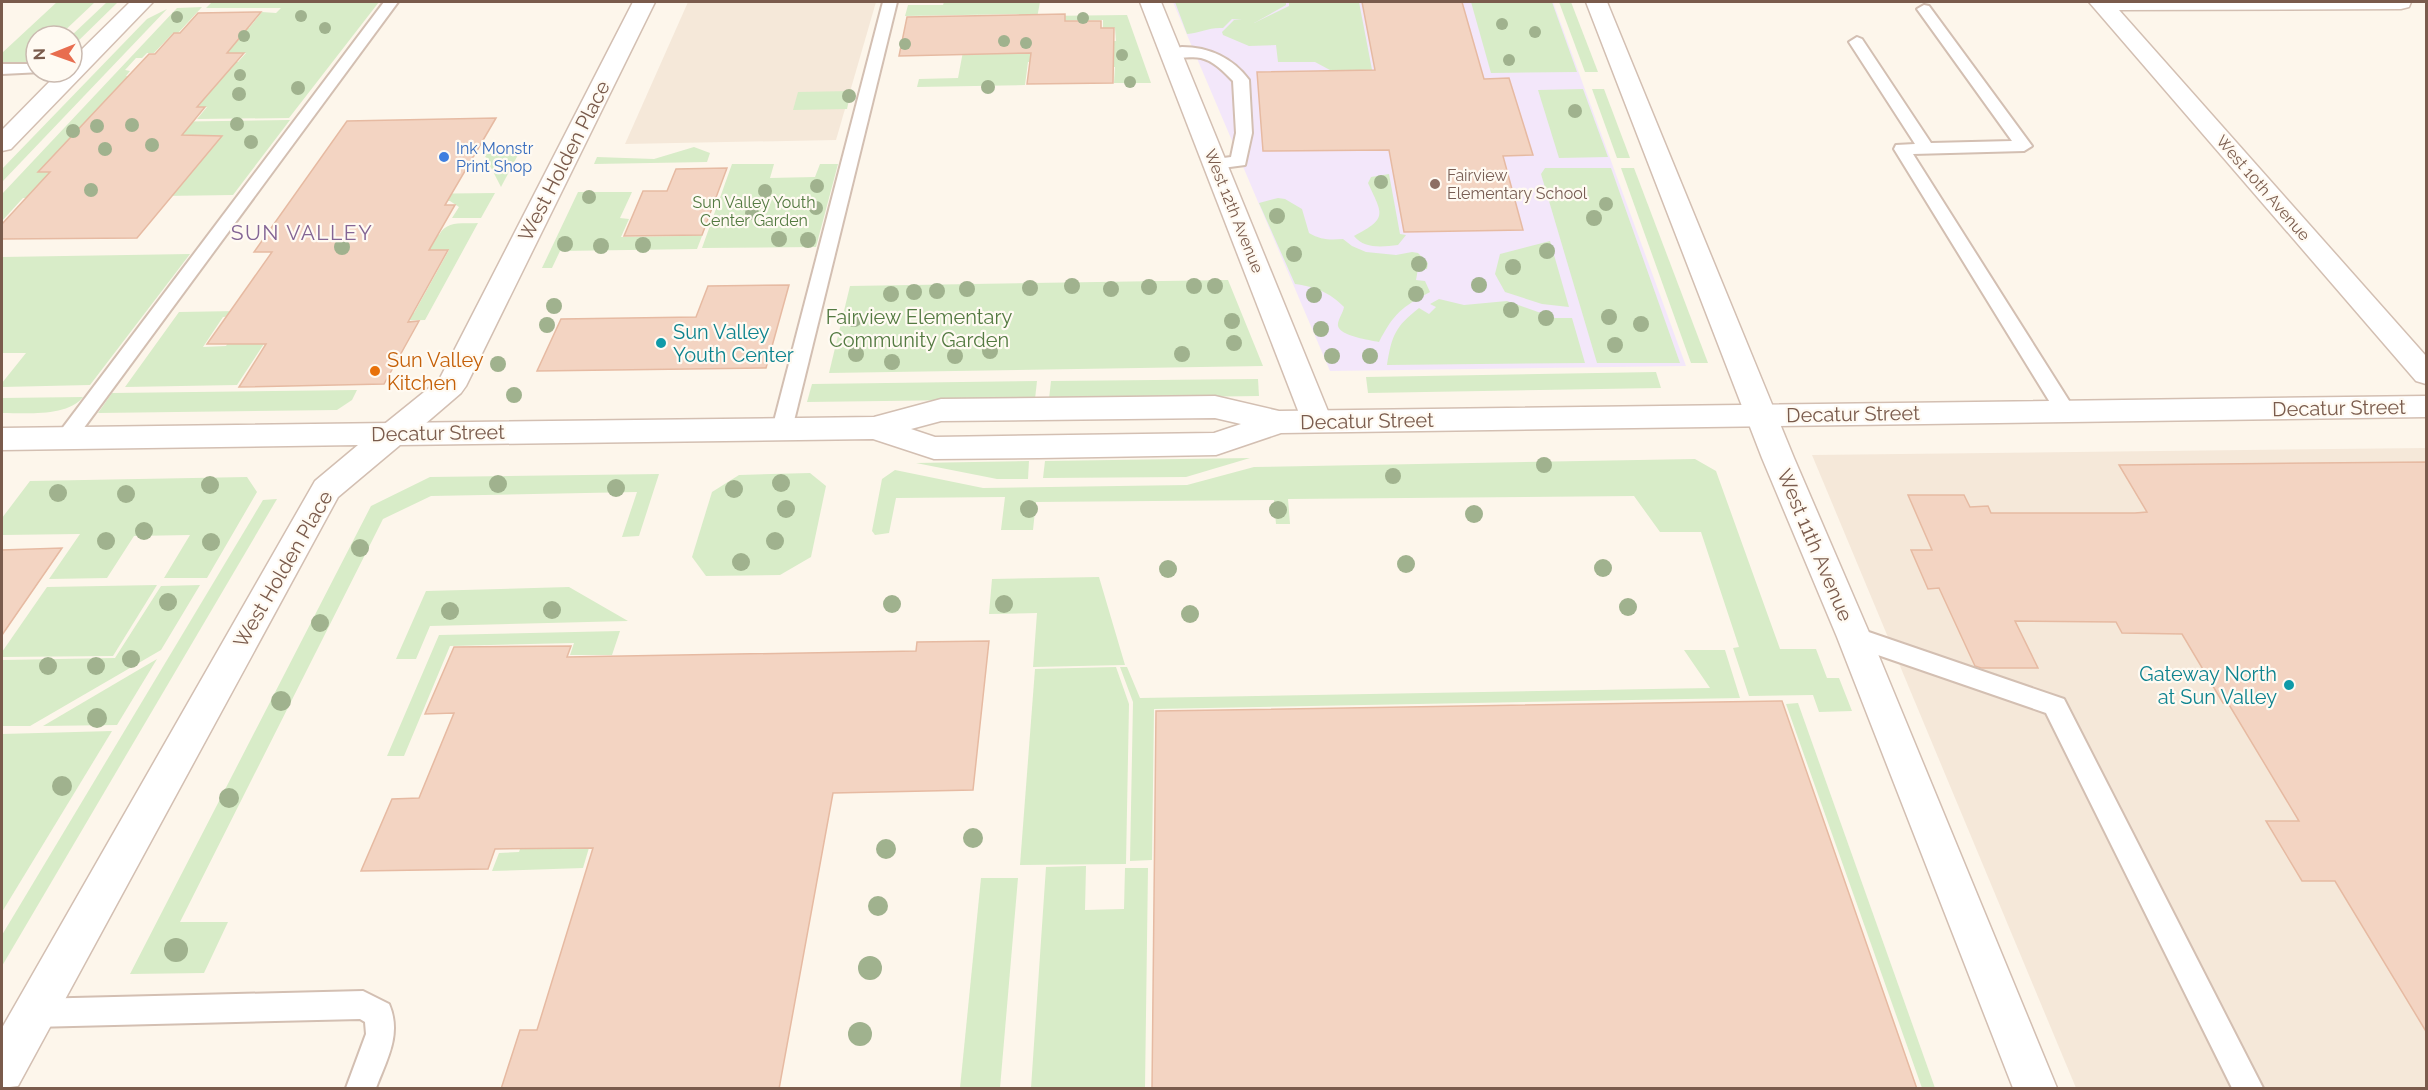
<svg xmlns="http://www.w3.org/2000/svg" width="2428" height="1090" font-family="Raleway,sans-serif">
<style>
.residential{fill:#f5e8d9}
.education{fill:#f3e7fa}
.green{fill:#d8ecc8}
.building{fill:#f3d4c2;stroke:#e6baa2;stroke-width:1.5}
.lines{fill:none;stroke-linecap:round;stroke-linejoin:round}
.service-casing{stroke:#d3bfb2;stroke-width:4}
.minor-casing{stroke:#d3bfb2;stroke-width:3}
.tertiary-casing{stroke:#d3bfb2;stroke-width:3}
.service{fill:#fff;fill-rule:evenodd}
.minor{fill:#fff;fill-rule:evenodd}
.tertiary{fill:#fff;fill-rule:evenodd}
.tree{fill:#a0b28e}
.shop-dot{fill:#3f7fe0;stroke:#fffaf2;stroke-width:2}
.education-dot{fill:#8d6e63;stroke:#fffaf2;stroke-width:2}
.culture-dot{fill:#0f9aa8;stroke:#fffaf2;stroke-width:2}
.food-dot{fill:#e8710a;stroke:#fffaf2;stroke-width:2}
.labels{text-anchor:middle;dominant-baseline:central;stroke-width:4.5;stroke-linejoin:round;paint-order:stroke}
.far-shop-label{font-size:16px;fill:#366cbe;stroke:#fffaf2;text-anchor:start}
.far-education-label{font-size:16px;fill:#785e54;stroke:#fffaf2;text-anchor:start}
.far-street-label{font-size:16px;fill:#7a5b4c;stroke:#fffaf2}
.far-park-label{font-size:16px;fill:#537a41;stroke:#fffaf2}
.street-label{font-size:20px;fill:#7a5b4c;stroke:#fffaf2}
.park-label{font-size:20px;fill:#537a41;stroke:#fffaf2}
.culture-label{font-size:20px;fill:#0d838f;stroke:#fffaf2;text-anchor:start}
.food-label{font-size:20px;fill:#c56008;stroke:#fffaf2;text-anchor:start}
.neighbourhood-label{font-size:21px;letter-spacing:1.5px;fill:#846595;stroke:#fffaf2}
</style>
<rect width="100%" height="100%" fill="#fdf6eb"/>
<g class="residential">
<polygon points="688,2 876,2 836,140 625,144"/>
<polygon points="2426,448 2426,1088 2076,1088 1812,455"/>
</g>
<polygon class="education" points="1173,2 1553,2 1686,366 1330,371"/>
<g class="green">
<polygon points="57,2 95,2 59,36 36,36 36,58 28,65 2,66 2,53"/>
<polygon points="107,2 118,2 72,47 71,36"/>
<polygon points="212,2 379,2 289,118 197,119 207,107 198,107 200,104 234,62 238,62 246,53 217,53 184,29 249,28 262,12 276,13 281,8 206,8"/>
<polygon points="944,2 1040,2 1037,18 1019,18 1019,14 905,16 908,5 943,5"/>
<path d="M1175,2H1286V5L1254,23L1289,6V2H1359L1374,80L1332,81L1330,70L1315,62H1278L1276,45L1249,46L1223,35L1222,32L1234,20H1242L1232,19L1223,28C1209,27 1200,33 1187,34Z"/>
<polygon points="1471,2 1552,2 1577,72 1491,73"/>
<polygon points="1559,2 1571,2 1598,72 1585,72"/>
<polygon points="202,7 178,33 173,33 154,53 147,53 142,58 136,58 125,70 130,71 126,76 139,76 88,123 290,120 233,195 23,198 2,221 2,194 177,8"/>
<polygon points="167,9 2,182 2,169 147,19"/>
<polygon points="1127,15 1151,83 1114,83 1115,67 1100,67 1040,43 1116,41 1115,28 1103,28 1103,20 1042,21 1042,16"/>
<polygon points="1038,40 1036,62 1028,62 1025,85 917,87 919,79 958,78 965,41"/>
<polygon points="1583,89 1608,157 1559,158 1538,90"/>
<polygon points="1592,89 1604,89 1630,158 1617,158"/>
<polygon points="851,91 847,109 793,110 798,92"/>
<polygon points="694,147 710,153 707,162 594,164 597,157 654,159"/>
<polygon points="520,151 501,187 483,152"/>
<polygon points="732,164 774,164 770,178 815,177 820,164 838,164 816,247 702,248"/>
<polygon points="1545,168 1611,168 1680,363 1597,363 1541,174"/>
<polygon points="1621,168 1634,168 1708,363 1691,363"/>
<path d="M1389,174L1400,234L1406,235L1398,245C1382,247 1364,249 1354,236C1389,218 1382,214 1368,183L1371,177Z"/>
<polygon points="578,192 632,192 620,218 629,219 621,237 682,236 689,219 709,218 697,249 560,251 552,268 542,268"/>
<polygon points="495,193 481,218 452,218 459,207 450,201 368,203 320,195"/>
<path d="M1278,198L1285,199L1302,209L1309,233C1321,240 1330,240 1343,239L1352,246L1366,252L1396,255L1412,252L1418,253L1428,263L1427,269H1418L1416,280L1425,281L1430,292C1402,307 1394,313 1379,342C1370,340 1340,336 1338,326C1337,321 1343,313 1344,307C1329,292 1316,287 1295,284L1259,203Z"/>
<path d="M478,223L425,320L327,322L332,314L414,313L449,250H370L426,235H439C447,220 461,224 478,223Z"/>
<polygon points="1550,241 1569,307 1542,304 1505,292 1495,274 1500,254"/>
<polygon points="190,254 90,385 2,387 2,383 26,353 2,353 2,257"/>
<polygon points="1228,280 1263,366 829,373 850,286"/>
<path d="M1439,299L1464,305L1507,301L1555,318H1572L1585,363L1387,365C1392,335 1395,327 1419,308L1429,314L1436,307L1430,304Z"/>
<polygon points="237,311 234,316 223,317 203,347 226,346 240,325 277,324 237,385 125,387 179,312"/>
<polygon points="1656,372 1661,388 1368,393 1366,377"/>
<polygon points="1258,379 1259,396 1049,399 1051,381"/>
<polygon points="1037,381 1035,399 807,402 812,384"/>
<polygon points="357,390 352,400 337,410 98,413 112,393"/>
<path d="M83,397C68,417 25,413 2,413V398Z"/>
<polygon points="1250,458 1186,477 1043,478 1045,461"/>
<polygon points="1695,459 1716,471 1780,649 1816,649 1827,678 1839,678 1852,711 1819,712 1813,695 1749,696 1733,648 1739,647 1701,532 1660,532 1634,496 1288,499 1290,524 1276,524 1274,500 1036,502 1033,530 1001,530 1005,497 896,498 889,533 875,535 872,531 882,479 895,470 983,488 1187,485 1254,467"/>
<polygon points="1029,461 1028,479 997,479 916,463"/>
<polygon points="810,473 826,486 811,557 780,575 706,576 692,557 712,492 739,475"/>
<polygon points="659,474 639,536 622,537 637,492 431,496 383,519 180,922 228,922 204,973 130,974 371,506 430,477"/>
<polygon points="247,477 257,492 207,578 164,578 190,535 134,536 107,578 49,579 80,534 2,535 2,518 30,481"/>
<polygon points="277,499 2,966 2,935 263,500"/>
<polygon points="1099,577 1125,665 1033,667 1037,613 989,614 992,579"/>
<polygon points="157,585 113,656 2,657 2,652 47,587"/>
<polygon points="200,585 161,650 30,726 2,726 2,660 115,658 161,586"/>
<polygon points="569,587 628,621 430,626 416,659 396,659 426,591"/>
<polygon points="620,631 612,655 570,655 574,643 450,646 404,756 387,756 439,635"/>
<polygon points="1684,650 1725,650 1740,698 1154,709 1152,860 1130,861 1133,702 1120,667 1127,667 1140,698 1710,688"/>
<polygon points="157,659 117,725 43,726"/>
<polygon points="1116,667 1129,704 1126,864 1020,865 1035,669"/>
<polygon points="1798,703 1935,1088 1922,1088 1786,704"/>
<polygon points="112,731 2,912 2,734"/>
<polygon points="537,798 600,811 583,868 492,871 499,853 519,852"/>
<polygon points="1086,866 1085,910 1124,909 1125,868 1148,868 1145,1088 1031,1088 1046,867"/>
<polygon points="981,878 1018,878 1000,1088 960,1088"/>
</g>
<g class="building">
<polygon points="1362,2 1462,2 1484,79 1509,78 1533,155 1503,156 1523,230 1404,232 1389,150 1263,151 1257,72 1375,70"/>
<polygon points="261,12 227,53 244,53 197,107 205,107 182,135 222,136 137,238 2,239 2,224 50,172 38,172 149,54 155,54 174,33 180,33 198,13"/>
<polygon points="1065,14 1065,21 1101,21 1101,28 1114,28 1113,83 1027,84 1031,53 899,56 907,17"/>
<polygon points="496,118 445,205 455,205 429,250 448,250 408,322 419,321 384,384 239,387 266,344 207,344 272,252 254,252 347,121"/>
<polygon points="727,168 702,235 624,236 643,191 667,191 676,169"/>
<polygon points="789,285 766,368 537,371 561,319 696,317 708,286"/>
<polygon points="2427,462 2427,1033 2335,881 2302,881 2266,821 2299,821 2228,703 2223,703 2182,634 2122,633 2116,622 2015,621 2038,668 1981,668 1975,666 1939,588 1928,589 1911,550 1932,550 1908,495 1964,495 1970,507 1988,506 1991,513 2135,513 2147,512 2119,465"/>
<polygon points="62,548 2,635 2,550"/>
<polygon points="989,641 973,790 833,793 779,1089 501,1089 520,1030 537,1030 593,848 495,849 488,869 361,871 392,799 419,798 454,713 425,714 454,647 571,646 567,657 916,651 917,642"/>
<polygon points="1782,701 1917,1089 1152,1089 1156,711"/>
</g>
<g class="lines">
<defs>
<g id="service">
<polygon points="384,2 398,2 72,444 65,447 58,444 55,439 58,434"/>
<polygon points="883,2 897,2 792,429 789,434 782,436 775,434 772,429"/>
<polygon points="1924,5 1929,6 2032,146 2024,151 1913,154 2073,407 2076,412 2073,417 2066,419 2059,417 1894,149 1896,145 1915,144 1849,42 1857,37 1862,39 1931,143 2012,141 1917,9"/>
<path d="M1182,47C1209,47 1233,58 1249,80L1252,133L1245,165L1215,169L1209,168L1206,164L1209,160L1231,157L1236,133L1233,81C1224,72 1214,61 1201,58C1189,55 1171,62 1162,53L1165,50Z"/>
<polygon points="2,64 36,64 36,72 42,72 2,74"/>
<polygon points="1854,627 2064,699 2263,1088 2232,1088 2046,713 1846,644 1842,637 1846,630"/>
<path d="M363,991L389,1004C402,1034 387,1059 376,1088H346L366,1034L365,1022L360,1019L33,1027L23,1023L18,1013L23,1003L33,999Z"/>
</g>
<g id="minor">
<polygon points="633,2 655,2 466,386 461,393 404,442 393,445 382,442 378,434 382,426 439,380"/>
<polygon points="1140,2 1161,2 1332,421 1328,429 1317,432 1306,429 1302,421"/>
<polygon points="1586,2 1607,2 1794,458 1871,637 2057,1088 2013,1088 1837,637 1762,458"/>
<polygon points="2089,2 2411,2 2409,7 2401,9 2119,10 2426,356 2426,384 2416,381"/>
</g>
<g id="tertiary">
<polygon points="130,2 153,2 11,149 2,151 2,130 59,72 72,72 72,59"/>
<path d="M1215,396L1279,411L2426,396V417L1281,433L1216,455L1039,458L934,459L873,439L400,445L338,497L18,1086L2,1088V1028L315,481L358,445L2,450V428L874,417L941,399ZM1215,418L1241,424L1214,433L935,437L911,429L941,421Z"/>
</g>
</defs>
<use href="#service" class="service-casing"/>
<use href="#minor" class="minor-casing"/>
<use href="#tertiary" class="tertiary-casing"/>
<use href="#service" class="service"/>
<use href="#minor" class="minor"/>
<use href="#tertiary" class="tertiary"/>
</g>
<g class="tree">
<circle cx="301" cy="16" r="6"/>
<circle cx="177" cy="17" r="6"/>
<circle cx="1083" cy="18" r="6"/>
<circle cx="1502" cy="24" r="6"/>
<circle cx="325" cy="28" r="6"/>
<circle cx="1535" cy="32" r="6"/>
<circle cx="244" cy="36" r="6"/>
<circle cx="1004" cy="41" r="6"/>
<circle cx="1026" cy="43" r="6"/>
<circle cx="905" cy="44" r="6"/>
<circle cx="1122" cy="55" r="6"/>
<circle cx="1509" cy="60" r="6"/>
<circle cx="240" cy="75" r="6"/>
<circle cx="1130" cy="82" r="6"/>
<circle cx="988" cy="87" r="7"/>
<circle cx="298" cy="88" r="7"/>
<circle cx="239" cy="94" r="7"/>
<circle cx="849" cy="96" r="7"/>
<circle cx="1575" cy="111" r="7"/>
<circle cx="237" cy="124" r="7"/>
<circle cx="132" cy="125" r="7"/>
<circle cx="97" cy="126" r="7"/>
<circle cx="73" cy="131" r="7"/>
<circle cx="251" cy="142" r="7"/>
<circle cx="152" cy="145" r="7"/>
<circle cx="105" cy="149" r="7"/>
<circle cx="1381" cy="182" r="7"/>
<circle cx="817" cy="186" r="7"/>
<circle cx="91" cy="190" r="7"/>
<circle cx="765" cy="191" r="7"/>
<circle cx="589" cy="197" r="7"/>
<circle cx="1606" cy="204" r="7"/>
<circle cx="816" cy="208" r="7"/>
<circle cx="752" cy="213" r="7"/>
<circle cx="1277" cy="216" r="8"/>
<circle cx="1594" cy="218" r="8"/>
<circle cx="779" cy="239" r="8"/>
<circle cx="808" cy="240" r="8"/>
<circle cx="565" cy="244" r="8"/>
<circle cx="643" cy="245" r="8"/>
<circle cx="601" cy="246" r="8"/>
<circle cx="342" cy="247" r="8"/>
<circle cx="1547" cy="251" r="8"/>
<circle cx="1294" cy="254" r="8"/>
<circle cx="1419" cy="264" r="8"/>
<circle cx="1513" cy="267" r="8"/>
<circle cx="1479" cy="285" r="8"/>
<circle cx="1072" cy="286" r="8"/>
<circle cx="1194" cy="286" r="8"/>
<circle cx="1215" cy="286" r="8"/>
<circle cx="1149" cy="287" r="8"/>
<circle cx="1030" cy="288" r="8"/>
<circle cx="967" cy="289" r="8"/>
<circle cx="1111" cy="289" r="8"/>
<circle cx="937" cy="291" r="8"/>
<circle cx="914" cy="292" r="8"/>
<circle cx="891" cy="294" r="8"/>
<circle cx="1416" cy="294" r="8"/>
<circle cx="1314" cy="295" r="8"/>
<circle cx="554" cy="306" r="8"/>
<circle cx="1511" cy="310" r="8"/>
<circle cx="1609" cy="317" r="8"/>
<circle cx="1546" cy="318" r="8"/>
<circle cx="854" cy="319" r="8"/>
<circle cx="1232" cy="321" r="8"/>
<circle cx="1641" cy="324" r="8"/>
<circle cx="547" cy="325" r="8"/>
<circle cx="1321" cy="329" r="8"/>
<circle cx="1234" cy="343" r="8"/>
<circle cx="1615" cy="345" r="8"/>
<circle cx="990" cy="351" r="8"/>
<circle cx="856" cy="354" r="8"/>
<circle cx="1182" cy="354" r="8"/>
<circle cx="955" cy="356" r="8"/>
<circle cx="1332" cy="356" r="8"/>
<circle cx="1370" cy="356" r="8"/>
<circle cx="892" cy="362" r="8"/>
<circle cx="498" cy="364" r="8"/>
<circle cx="514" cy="395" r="8"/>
<circle cx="1544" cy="465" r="8"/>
<circle cx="1393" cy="476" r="8"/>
<circle cx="781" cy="483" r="9"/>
<circle cx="498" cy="484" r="9"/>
<circle cx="210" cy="485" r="9"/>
<circle cx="616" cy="488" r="9"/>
<circle cx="734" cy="489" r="9"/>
<circle cx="58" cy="493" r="9"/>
<circle cx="126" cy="494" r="9"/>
<circle cx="786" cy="509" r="9"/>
<circle cx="1029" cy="509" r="9"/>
<circle cx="1278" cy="510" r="9"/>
<circle cx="1474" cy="514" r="9"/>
<circle cx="144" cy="531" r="9"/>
<circle cx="106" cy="541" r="9"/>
<circle cx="775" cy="541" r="9"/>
<circle cx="211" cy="542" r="9"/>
<circle cx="360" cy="548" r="9"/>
<circle cx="741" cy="562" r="9"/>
<circle cx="1406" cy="564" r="9"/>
<circle cx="1603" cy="568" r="9"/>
<circle cx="1168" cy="569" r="9"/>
<circle cx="168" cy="602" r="9"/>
<circle cx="892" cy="604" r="9"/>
<circle cx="1004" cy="604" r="9"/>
<circle cx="1628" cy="607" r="9"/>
<circle cx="552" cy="610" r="9"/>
<circle cx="450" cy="611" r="9"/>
<circle cx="1190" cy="614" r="9"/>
<circle cx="320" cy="623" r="9"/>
<circle cx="131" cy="659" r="9"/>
<circle cx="48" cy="666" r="9"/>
<circle cx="96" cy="666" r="9"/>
<circle cx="281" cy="701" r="10"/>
<circle cx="97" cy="718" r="10"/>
<circle cx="62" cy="786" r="10"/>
<circle cx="229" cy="798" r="10"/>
<circle cx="973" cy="838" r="10"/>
<circle cx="886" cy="849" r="10"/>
<circle cx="878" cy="906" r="10"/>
<circle cx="176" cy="950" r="12"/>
<circle cx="870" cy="968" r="12"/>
<circle cx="860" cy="1034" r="12"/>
</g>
<circle class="shop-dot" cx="444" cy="157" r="6"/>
<circle class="education-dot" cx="1435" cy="184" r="6"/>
<g class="culture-dot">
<circle cx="661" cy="343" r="6"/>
<circle cx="2289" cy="685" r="6"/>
</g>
<circle class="food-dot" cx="375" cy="371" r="6"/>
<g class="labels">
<g class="far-shop-label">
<text x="456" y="148">Ink Monstr<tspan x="456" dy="18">Print Shop</tspan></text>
</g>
<g class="far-education-label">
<text x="1447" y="175">Fairview<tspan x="1447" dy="18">Elementary School</tspan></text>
</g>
<g class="far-street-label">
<text transform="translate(2263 188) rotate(49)">West 10th Avenue</text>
<text transform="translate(1234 211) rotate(68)">West 12th Avenue</text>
</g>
<g class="far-park-label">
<text x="754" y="202">Sun Valley Youth<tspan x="754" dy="18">Center Garden</tspan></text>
</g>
<g class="street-label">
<text transform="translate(564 161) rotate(-63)">West Holden Place</text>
<text transform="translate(2339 408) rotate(-1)">Decatur Street</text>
<text transform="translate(1853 414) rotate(-1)">Decatur Street</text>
<text transform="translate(1367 421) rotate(-1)">Decatur Street</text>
<text transform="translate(438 433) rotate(-1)">Decatur Street</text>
<text transform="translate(1815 545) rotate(67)">West 11th Avenue</text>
<text transform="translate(283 569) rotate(-60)">West Holden Place</text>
</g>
<g class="park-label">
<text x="919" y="317">Fairview Elementary<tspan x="919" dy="23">Community Garden</tspan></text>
</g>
<g class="culture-label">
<text x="673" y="332">Sun Valley<tspan x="673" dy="23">Youth Center</tspan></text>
<text x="2277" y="674" text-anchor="end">Gateway North<tspan x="2277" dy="23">at Sun Valley</tspan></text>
</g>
<g class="food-label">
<text x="387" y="360">Sun Valley<tspan x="387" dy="23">Kitchen</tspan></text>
</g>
<g class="neighbourhood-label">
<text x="302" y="232">SUN VALLEY</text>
</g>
</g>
<rect width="2428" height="1090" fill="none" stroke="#7a5b4c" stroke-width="6"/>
<g transform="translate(54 54) rotate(269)"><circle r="28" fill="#fffaf2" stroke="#cabab0" stroke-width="1.5"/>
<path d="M0-4.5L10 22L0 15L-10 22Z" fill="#e86d4f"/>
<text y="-9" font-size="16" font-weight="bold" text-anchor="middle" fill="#7a5b4c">N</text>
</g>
</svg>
